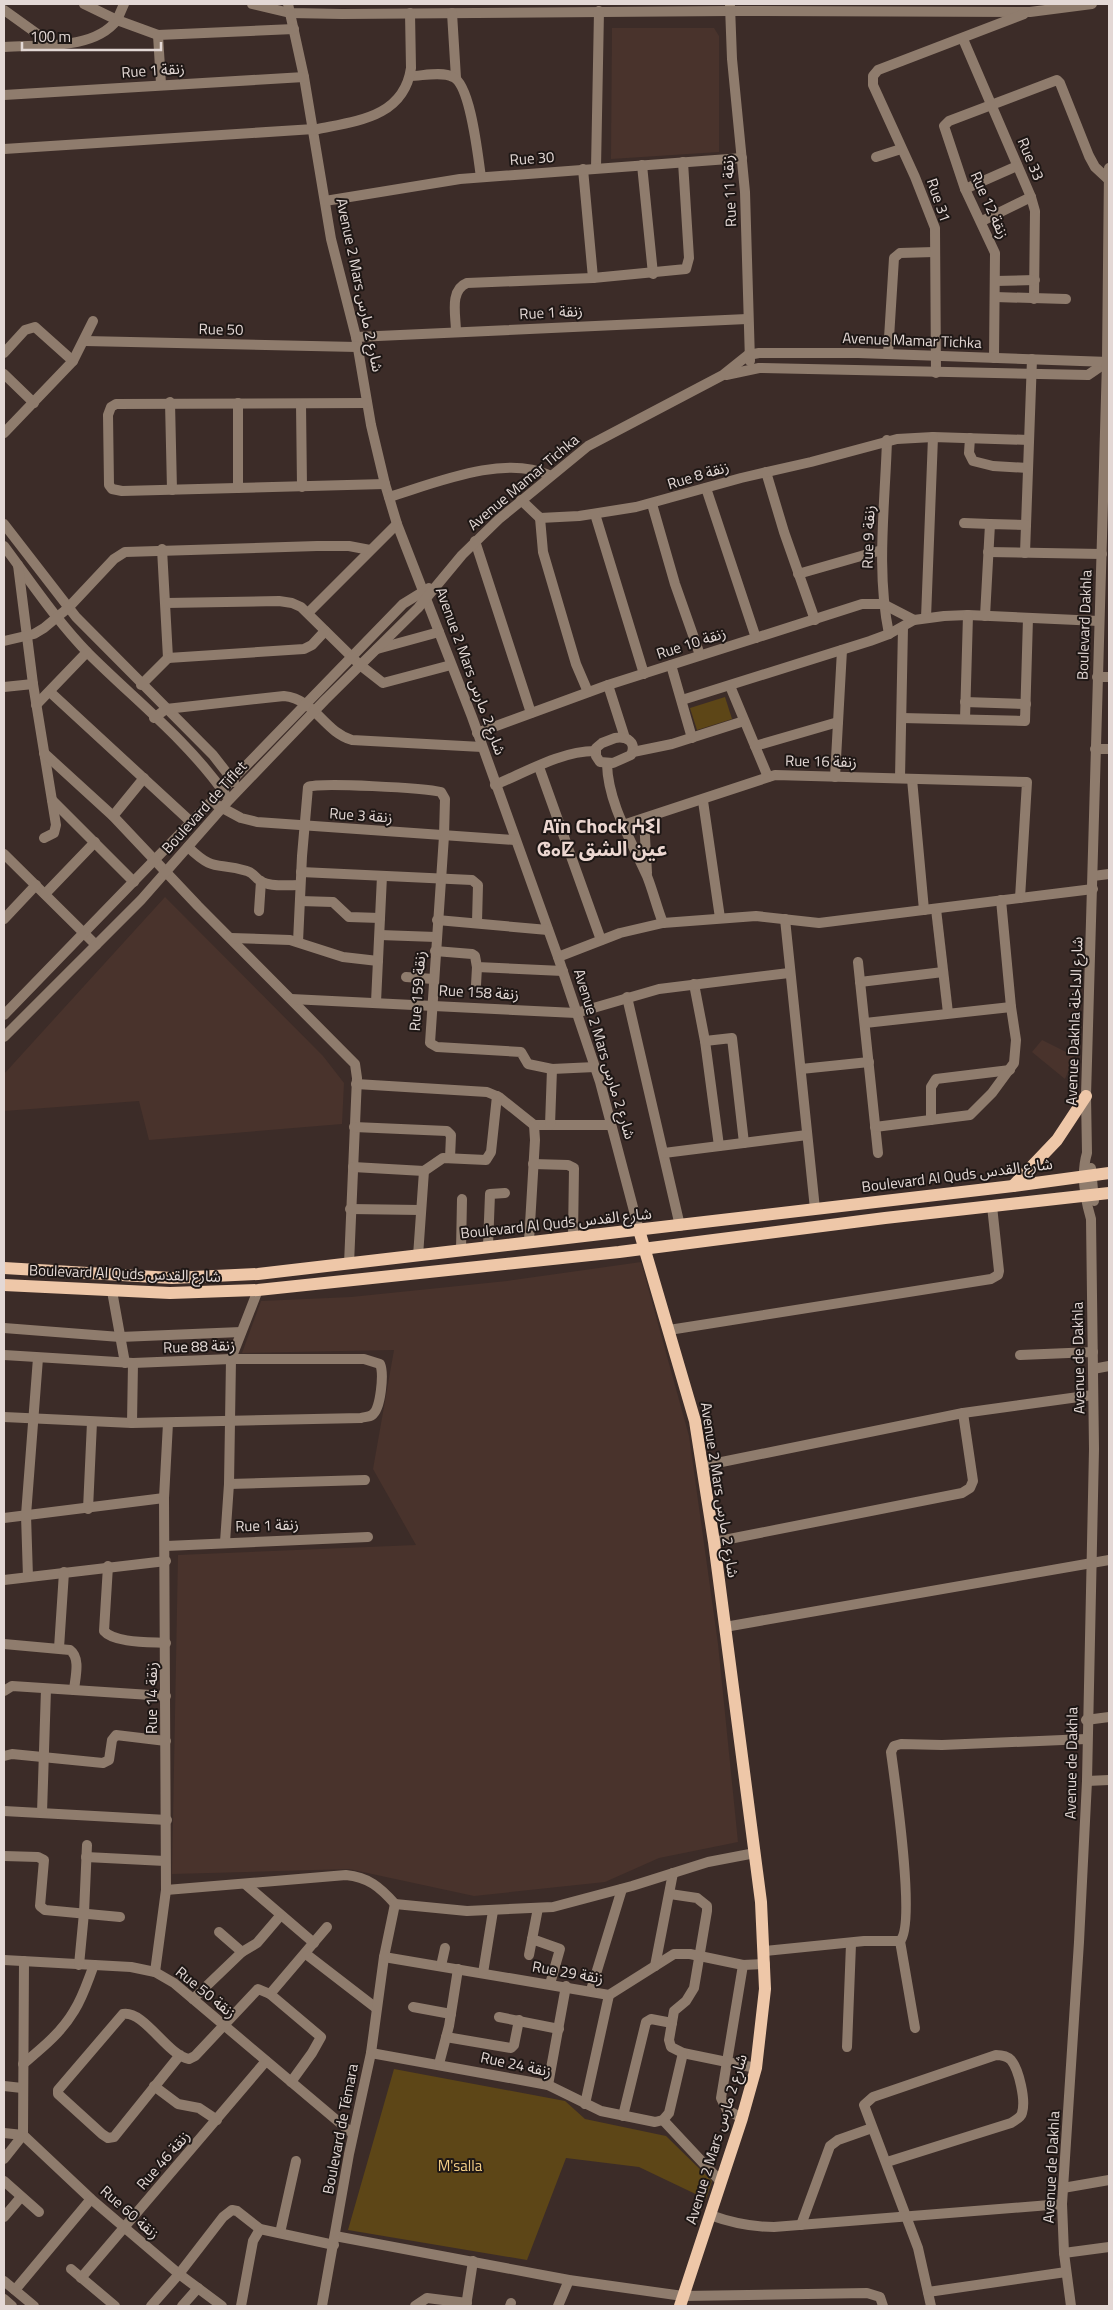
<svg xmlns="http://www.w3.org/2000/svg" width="1113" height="2310" font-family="'Titillium Web','Noto Sans Arabic','Noto Sans Tifinagh',sans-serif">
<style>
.built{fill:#49332c}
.green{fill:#5d4617}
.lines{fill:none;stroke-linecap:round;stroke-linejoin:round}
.minor{stroke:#8f7c6d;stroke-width:10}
.major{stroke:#eec7a8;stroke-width:12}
.labels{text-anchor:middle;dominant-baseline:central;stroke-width:4;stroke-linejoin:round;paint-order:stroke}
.street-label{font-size:15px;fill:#e3d8d5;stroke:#1e1715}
.park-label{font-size:15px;fill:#f6d087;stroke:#1e1715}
.district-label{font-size:20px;font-weight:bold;fill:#ecd7d1;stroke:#1e1715}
</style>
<rect width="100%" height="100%" fill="#3c2c28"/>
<g class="built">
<polygon points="612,28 714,28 719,36 719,152 611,159"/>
<polygon points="165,897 323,1056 344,1083 342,1124 149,1140 139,1101 4,1111 4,1074"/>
<polygon points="1042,1040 1074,1056 1065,1079 1032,1052"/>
<polygon points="641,1262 689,1436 718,1644 738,1842 659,1858 605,1882 474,1896 349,1869 172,1874 178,1555 416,1545 373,1469 394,1350 242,1353 261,1301 351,1297 507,1281"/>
</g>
<g class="green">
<polygon points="725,697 732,719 697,730 690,708"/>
<polygon points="394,2069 565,2101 585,2119 666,2136 712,2181 706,2199 639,2167 566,2158 527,2260 348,2230"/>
</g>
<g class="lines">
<g class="minor">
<polyline points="84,4 117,20 124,4"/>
<polyline points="252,4 290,13 342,14 730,11 1030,12 1092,4"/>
<polyline points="288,4 304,77 331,239 356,337 371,425 385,484 397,524 472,717 558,957 600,1082 639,1230"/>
<polyline points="730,6 732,59 745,192 750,361"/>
<polyline points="4,10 50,43"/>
<polyline points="452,13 456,78"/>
<polyline points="158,35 161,84"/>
<polyline points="963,39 1031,197 1035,211 1034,299"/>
<path d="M4,47C39,44 93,51 117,20L158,35L294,29"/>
<path d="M410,76C422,76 442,71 453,77C471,85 478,158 481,177"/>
<polyline points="4,95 304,77"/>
<path d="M318,129C357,121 404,117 411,68L410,13"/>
<polyline points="4,149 314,129"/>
<polyline points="876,157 901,149"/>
<polyline points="642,165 653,274"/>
<polyline points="596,168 599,11"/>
<polyline points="583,169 593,278"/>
<polyline points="965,189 1017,166"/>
<polyline points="325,201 460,179 742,158"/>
<polyline points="982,221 1031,197"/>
<polyline points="995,281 1035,280"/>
<polyline points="995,297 1066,299"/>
<path d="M456,332C456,316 449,290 467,283L593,278L686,269L689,258L683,162"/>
<polyline points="356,337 747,319"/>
<polyline points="85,341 357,347"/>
<polyline points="4,353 25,330 35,327 73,361"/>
<polyline points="888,354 894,258 900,253 934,252"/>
<polyline points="994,358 995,253 965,189 944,126 949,121 1057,80 1060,83 1089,156 1095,167 1109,180"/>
<polyline points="936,373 935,228 915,177 873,85 873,76 878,70 1024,14"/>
<polyline points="4,374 34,403"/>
<polyline points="726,375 759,368 1088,375 1107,362"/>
<polyline points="170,402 172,490"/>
<polyline points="367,403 116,404 111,407 108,415 109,485 112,489 122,491 385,484"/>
<polyline points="301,404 302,487"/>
<polyline points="4,433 73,361 93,321"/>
<polyline points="970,438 969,453 973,461 993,466 1028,468"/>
<path d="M887,440C885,505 876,571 889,634"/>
<polyline points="766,472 784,532 815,620"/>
<polyline points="238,488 238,403"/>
<polyline points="706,488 756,638"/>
<path d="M389,497C435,483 504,454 549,475"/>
<polyline points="521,500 540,518 579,516 636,507 741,478 811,462 897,439 933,437 1029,440"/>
<polyline points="652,504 675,584 700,655"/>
<polyline points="595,514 644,674"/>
<polyline points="540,518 543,552 576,664 588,692"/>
<polyline points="964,523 990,524"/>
<polyline points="4,524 76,617 213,755 234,782"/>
<polyline points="475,541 531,713"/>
<path d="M4,546C31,582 56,620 88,653C134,699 187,740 225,794"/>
<polyline points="162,549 168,658"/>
<polyline points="988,552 1102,554"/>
<polyline points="1025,553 1032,359"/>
<polyline points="18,565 33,684 56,825 54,833 44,838"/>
<polyline points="798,574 882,550"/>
<polyline points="166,603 279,601 292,603 301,607 360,665 383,683 451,665"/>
<polyline points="308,613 397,524"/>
<polyline points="985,616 990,524 1026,525"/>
<polyline points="926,618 933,437"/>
<polyline points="4,641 34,634 44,628 68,608 114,559 125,552 317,546 349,546 370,550"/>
<polyline points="377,649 439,632"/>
<polyline points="168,658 304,649 312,645 325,631"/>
<polyline points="671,665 692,738"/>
<polyline points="1097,677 1109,677"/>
<polyline points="141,685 168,658"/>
<polyline points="608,685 625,738"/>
<polyline points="730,686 768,777"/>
<polyline points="4,687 33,684"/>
<polyline points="50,692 190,821"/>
<polyline points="682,700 870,641 889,634 914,620 944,616 968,615 1099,621"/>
<polyline points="965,702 1026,704"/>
<polyline points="36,705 87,652"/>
<path d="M154,718L166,709L284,696C315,699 324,732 352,740L482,747"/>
<polyline points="902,718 1025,721 1028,618"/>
<polyline points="965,719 968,615"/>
<polyline points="477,733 608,685 862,604 883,604 914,620"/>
<path d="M615,738C627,736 637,742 631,755L613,763L600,762L596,756V748L602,743Z"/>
<polyline points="755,746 838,722"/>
<polyline points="1095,749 1109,749"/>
<polyline points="633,752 672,744 744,721"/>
<polyline points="44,753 113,816 198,906 355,1064 357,1078 349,1264"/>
<path d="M607,764C608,803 631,840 647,876C653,891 657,908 663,923"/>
<polyline points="539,767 601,940"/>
<polyline points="835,777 842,650"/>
<polyline points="900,778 903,627"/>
<polyline points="912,779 924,910"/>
<path d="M495,785C526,772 561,751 595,751"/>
<polyline points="52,800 134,882"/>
<polyline points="703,801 720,918"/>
<polyline points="217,805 241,818 257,822 515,840"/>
<polyline points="113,816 144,778"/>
<polyline points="644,819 647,873"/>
<polyline points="623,825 775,775 1027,782 1020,898"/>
<path d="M188,847C216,874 216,861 247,871C254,873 256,879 262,882C273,887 289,885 300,885"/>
<polyline points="4,854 96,945"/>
<polyline points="301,872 472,880 478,885 477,922"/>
<polyline points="1093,876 1109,874"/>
<polyline points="45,894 95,842"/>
<polyline points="300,901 333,902 349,917 380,918"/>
<polyline points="936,909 948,1013"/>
<polyline points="259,911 261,881"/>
<polyline points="4,919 36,885"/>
<polyline points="785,919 815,1209"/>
<polyline points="437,920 548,930"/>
<polyline points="380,935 436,937"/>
<polyline points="231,938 290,940 343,957 378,961"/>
<path d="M298,942L302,856L308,787C319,782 425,788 441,792L445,799L444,836L430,1043L437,1047L521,1052L528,1064L552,1069L595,1067"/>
<polyline points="435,951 472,954 475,956 477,967 563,971"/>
<polyline points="558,957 620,933 663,923 756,916 819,923 1093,889"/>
<polyline points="858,962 878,1153"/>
<polyline points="406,977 433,979"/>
<polyline points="860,982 943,972"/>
<polyline points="694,984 705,1041 719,1146"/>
<polyline points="476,985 477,967"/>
<polyline points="627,997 680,1226"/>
<polyline points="291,999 576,1013 659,989 789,973"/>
<polyline points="376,1002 382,876"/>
<polyline points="4,1015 403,604 429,588"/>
<polyline points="865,1023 1011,1007"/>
<polyline points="4,1037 141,900 229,800 325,700 418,608 462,555 499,519 588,446 723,375 748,355 759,353 858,353 1109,362"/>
<polyline points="705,1041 732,1038 744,1143"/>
<polyline points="801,1069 869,1062"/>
<polyline points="356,1084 487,1092 499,1097 534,1125 611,1125"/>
<polyline points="931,1120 931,1087 936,1079 1010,1070"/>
<polyline points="550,1125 552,1069"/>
<polyline points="354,1127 447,1131 451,1135 450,1158"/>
<polyline points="875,1127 970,1115 992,1093 1014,1063 1016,1040 1011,1007 1001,900"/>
<polyline points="664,1153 807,1135"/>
<polyline points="533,1164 568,1165 574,1168 573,1237"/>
<polyline points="353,1167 424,1171 443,1158 486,1160 491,1152 497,1096"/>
<polyline points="1091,1168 1094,1201"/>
<polyline points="350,1209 420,1210"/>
<polyline points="529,1241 535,1140 534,1125"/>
<polyline points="488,1246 490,1194 505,1193"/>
<polyline points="461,1250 462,1199"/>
<polyline points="418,1256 424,1171"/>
<polyline points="112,1291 125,1363"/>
<polyline points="4,1328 120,1337 241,1332"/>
<polyline points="669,1330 991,1279 998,1275 999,1271 992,1206"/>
<path d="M4,1355L133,1363L231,1359H364L380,1364C384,1373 381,1409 372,1415C369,1417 364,1417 361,1418L132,1423L4,1417"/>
<polyline points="1020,1355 1093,1352"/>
<polyline points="1093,1369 1109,1366"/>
<polyline points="132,1423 133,1363"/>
<polyline points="702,1466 963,1413 1093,1395"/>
<polyline points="229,1484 365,1480"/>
<polyline points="88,1509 92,1422"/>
<polyline points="4,1518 164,1498"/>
<polyline points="225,1542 229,1484 231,1359 258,1290"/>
<polyline points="714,1542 962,1493 970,1488 973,1481 963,1413"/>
<polyline points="166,1546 368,1537"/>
<path d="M108,1566L104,1631C114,1643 150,1642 166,1643"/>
<polyline points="28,1577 26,1515 38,1358"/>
<polyline points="4,1580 166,1561"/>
<polyline points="725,1627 1109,1560"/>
<path d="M4,1644L70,1650C81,1658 75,1678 74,1690"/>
<polyline points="59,1648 64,1572"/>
<polyline points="4,1691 12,1686 166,1696"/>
<polyline points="1086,1720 1109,1717"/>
<polyline points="4,1756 12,1754 103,1763 109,1760 112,1740 116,1735 166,1741"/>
<polyline points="1087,1781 1109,1780"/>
<polyline points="4,1811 167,1820"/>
<polyline points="42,1813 46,1689"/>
<polyline points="4,1856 38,1857 44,1860 40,1906 45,1910 120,1917"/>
<polyline points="86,1857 165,1861"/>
<polyline points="245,1884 314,1943"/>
<path d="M166,1890L346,1875C368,1877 380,1887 395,1904"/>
<polyline points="670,1894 697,1898 707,1906 707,1911 694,1988 686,2001 674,2011 669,2040 671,2047 683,2053 756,2068"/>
<polyline points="219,1932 242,1952"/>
<polyline points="532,1939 560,1949 550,1984"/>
<polyline points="900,1941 915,2028"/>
<path d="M765,1951L864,1941H900C916,1925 895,1782 891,1752L894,1746L901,1744L942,1745L1086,1739"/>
<polyline points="306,1954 376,2008"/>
<polyline points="529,1955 538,1908"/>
<polyline points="384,1957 609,1995 674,1954 690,1954 743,1965 765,1964"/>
<polyline points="4,1960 131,1967 155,1972 174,1983 353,2134"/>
<polyline points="79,1965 84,1913 87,1845"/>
<polyline points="441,1966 445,1948"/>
<polyline points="655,1966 673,1873"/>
<polyline points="155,1972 166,1890 164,1498 168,1423"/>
<polyline points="483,1973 493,1911"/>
<polyline points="591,1990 622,1889"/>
<polyline points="270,1994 327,1927"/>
<polyline points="193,1999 242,1952 257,1943 280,1916"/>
<polyline points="413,2007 451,2014"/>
<polyline points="499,2017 559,2029"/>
<polyline points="446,2037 511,2048 514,2045 519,2020"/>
<polyline points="847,2047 851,1944"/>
<polyline points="371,2053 548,2085 601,2111 655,2122 663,2120 669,2113 683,2053"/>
<path d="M180,2055L114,2137L108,2138L102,2134L58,2094V2090L123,2014C144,2010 167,2055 189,2059L195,2056L258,1989L270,1994L321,2037L312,2053L291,2082"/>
<path d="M23,2064C42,2048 61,2033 74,2011C83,1997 88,1980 94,1965"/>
<polyline points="439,2064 449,2026 458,1969"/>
<polyline points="548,2085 566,1986"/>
<polyline points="4,2086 22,2088"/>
<polyline points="154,2086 178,2104 199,2108 217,2120"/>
<polyline points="585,2104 609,1995"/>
<polyline points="623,2116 646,2022 651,2019 672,2023"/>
<polyline points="742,2118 727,2110 721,2098 743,1965"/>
<polyline points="663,2120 721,2182"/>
<polyline points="4,2133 23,2135 91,2199 179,2274 222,2306"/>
<polyline points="4,2159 23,2135 24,1961"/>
<path d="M887,2162L1011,2123C1015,2120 1021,2118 1022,2113C1026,2100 1019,2070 1011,2060C1007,2056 1002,2055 996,2055L873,2097L864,2105L918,2248L931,2306"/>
<polyline points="4,2181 39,2212"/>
<polyline points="1063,2188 1109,2180"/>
<path d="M710,2215C732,2223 751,2227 774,2227L1062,2204"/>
<polyline points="4,2217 21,2197"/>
<polyline points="801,2225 830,2146 838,2140 872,2128"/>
<polyline points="280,2233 296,2161"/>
<polyline points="335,2236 569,2280 683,2296 867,2293 880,2297 883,2306"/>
<polyline points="1064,2253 1109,2247"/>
<polyline points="71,2269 115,2306"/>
<polyline points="81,2278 266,2061"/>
<polyline points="4,2281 34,2306"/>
<polyline points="15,2290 91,2199"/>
<polyline points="928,2292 1066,2272"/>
<polyline points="4,2299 12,2306"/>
<polyline points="151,2306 179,2274 223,2217 232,2210 237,2211 260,2229 334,2245"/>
<polyline points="182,2306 198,2288"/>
<polyline points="241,2306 253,2241 260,2229"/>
<polyline points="322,2306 349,2154 371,2053 384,1957 395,1904 467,1911 553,1907 632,1886 708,1862 755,1853"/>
<polyline points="415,2306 427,2298 467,2303"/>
<polyline points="466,2306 473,2261"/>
<polyline points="510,2306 511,2303"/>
<polyline points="558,2306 569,2280"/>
<path d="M1071,2306L1064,2253L1062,2204L1079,1942L1087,1781L1094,1449L1091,1219C1085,1199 1081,1173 1087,1153L1086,1096L1107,362L1109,168"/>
</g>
<g class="major">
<polyline points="1013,1186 1057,1140 1086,1096"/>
<polyline points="639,1230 695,1421 714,1542 761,1902 765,1989 756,2068 742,2118 680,2306"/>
<polyline points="4,1268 172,1278 258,1274 1013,1186 1109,1173"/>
<polyline points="4,1285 170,1293 258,1290 619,1252 885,1218 1109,1193"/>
</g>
</g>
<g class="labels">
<g class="street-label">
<text transform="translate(153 70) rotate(-4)">Rue 1 زنقة</text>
<text transform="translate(532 158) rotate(-4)">Rue 30</text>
<text transform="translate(1031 159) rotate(67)">Rue 33</text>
<text transform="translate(729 191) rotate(-93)">Rue 11 زنقة</text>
<text transform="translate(939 200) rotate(71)">Rue 31</text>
<text transform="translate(990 205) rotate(66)">Rue 12 زنقة</text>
<text transform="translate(360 285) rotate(78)">Avenue 2 Mars شارع 2 مارس</text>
<text transform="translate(551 312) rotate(-3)">Rue 1 زنقة</text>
<text transform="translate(221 329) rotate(1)">Rue 50</text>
<text transform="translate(912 340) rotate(2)">Avenue Mamar Tichka</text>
<text transform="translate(698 475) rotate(-17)">Rue 8 زنقة</text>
<text transform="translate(523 482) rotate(-40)">Avenue Mamar Tichka</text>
<text transform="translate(868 537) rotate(-88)">Rue 9 زنقة</text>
<text transform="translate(1084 625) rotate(-88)">Boulevard Dakhla</text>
<text transform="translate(691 643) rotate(-18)">Rue 10 زنقة</text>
<text transform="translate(471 671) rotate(70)">Avenue 2 Mars شارع 2 مارس</text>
<text transform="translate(821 761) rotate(1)">Rue 16 زنقة</text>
<text transform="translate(204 807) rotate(-48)">Boulevard de Tiflet</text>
<text transform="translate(361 815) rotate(4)">Rue 3 زنقة</text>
<text transform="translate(417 991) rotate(-86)">Rue 159 زنقة</text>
<text transform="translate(479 992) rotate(3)">Rue 158 زنقة</text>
<text transform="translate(1074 1021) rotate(-88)">Avenue Dakhla شارع الداخلة</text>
<text transform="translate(605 1054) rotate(73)">Avenue 2 Mars شارع 2 مارس</text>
<text transform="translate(957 1175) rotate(-7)">Boulevard Al Quds شارع القدس</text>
<text transform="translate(556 1223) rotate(-6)">Boulevard Al Quds شارع القدس</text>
<text transform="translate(125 1273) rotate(2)">Boulevard Al Quds شارع القدس</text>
<text transform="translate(199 1346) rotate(-2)">Rue 88 زنقة</text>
<text transform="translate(1078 1358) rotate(-91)">Avenue de Dakhla</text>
<text transform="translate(720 1490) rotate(81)">Avenue 2 Mars شارع 2 مارس</text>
<text transform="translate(267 1525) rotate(-2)">Rue 1 زنقة</text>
<text transform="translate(151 1698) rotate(-90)">Rue 14 زنقة</text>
<text transform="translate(1071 1763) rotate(-89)">Avenue de Dakhla</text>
<text transform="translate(568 1972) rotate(10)">Rue 29 زنقة</text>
<text transform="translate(206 1992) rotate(39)">Rue 50 زنقة</text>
<text transform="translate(516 2064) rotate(12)">Rue 24 زنقة</text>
<text transform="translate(340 2129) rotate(-79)">Boulevard de Témara</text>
<text transform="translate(716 2139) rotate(-73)">Avenue 2 Mars شارع 2 مارس</text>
<text transform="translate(163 2160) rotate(-49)">Rue 46 زنقة</text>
<text transform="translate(1051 2167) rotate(-87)">Avenue de Dakhla</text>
<text transform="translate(130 2212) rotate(41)">Rue 60 زنقة</text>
</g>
<g class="park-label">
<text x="460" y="2165">M'salla</text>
</g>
<g class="district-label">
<text x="602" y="825">Aïn Chock ⵄⵉⵏ<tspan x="602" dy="23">ⵛⴰⵇ عين الشق</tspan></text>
</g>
</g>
<rect width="1113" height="2310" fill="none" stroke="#e3d8d5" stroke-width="10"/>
<path d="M22 42v8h139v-8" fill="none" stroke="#e3d8d5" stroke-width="2.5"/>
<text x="30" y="42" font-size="15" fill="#e3d8d5" stroke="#1e1715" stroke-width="4" paint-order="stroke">100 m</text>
</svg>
